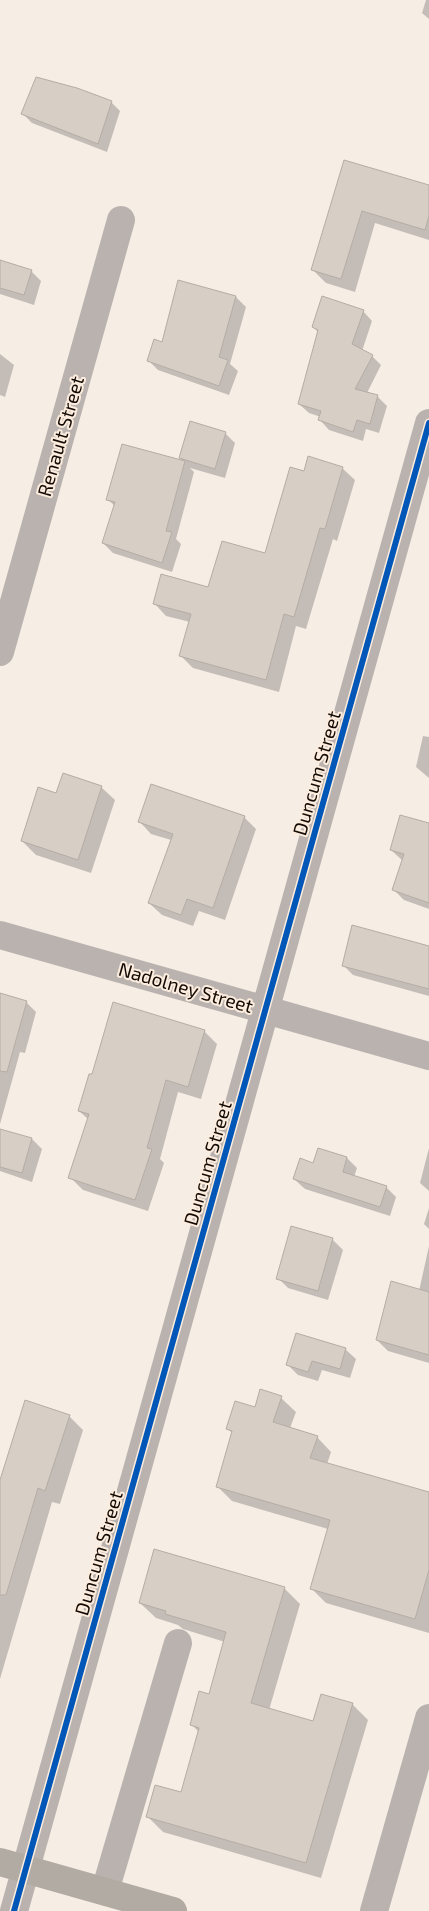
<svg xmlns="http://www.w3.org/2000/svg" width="429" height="1911" font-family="'Exo 2',sans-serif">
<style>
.shadow{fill:#0003}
.building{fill:#d7cec6;stroke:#b5ada5}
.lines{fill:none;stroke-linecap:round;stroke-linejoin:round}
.minor{stroke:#b9b2ae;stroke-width:28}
.major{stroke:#b2aba4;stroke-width:28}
.cycleway-casing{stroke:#fceddf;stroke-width:9}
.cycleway{stroke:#0057b8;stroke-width:6}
.labels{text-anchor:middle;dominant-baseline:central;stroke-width:4;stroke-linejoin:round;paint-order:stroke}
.street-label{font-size:19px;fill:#130b04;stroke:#fceddf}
</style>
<rect width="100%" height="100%" fill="#f6ede5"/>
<g class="shadow">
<polygon points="426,0 429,0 429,19 422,13"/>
<polygon points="111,102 120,111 107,152 32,123 23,114"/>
<polygon points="345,161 429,187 429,240 375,223 355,292 326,283 312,269"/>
<polygon points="0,261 31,271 41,281 34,305 0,294"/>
<polygon points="236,297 246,307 230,364 238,371 229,395 158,370 148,360 162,343"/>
<polygon points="363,311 372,321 362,351 372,356 381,365 367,393 377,396 387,406 379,433 366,429 363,441 329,430 320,420 321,417 309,413 299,404 319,333 313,327"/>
<polygon points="0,354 14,365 5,397 0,395"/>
<polygon points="225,433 235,443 225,478 190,468 194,472 176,539 181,544 172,572 113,553 103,543 115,506 108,500 184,462 180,458"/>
<polygon points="342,468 355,480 337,541 333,539 306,629 296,626 279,692 193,668 181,656 190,622 166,616 154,603 209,589 266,555 305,472"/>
<polygon points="423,736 429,737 429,778 416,767"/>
<polygon points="101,787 115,800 91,873 36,855 22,841 57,795"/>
<polygon points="244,817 256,829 225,920 199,911 193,926 162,915 149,903 171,840 151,834 139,821"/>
<polygon points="429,824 429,909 404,900 394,890 403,861 391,850"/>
<polygon points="429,948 429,996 353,975 343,965"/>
<polygon points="0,995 26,1002 36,1012 25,1053 20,1052 0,1124"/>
<polygon points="204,1031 217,1044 201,1099 178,1092 160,1159 164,1163 148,1211 83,1190 70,1177 89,1120 79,1111"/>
<polygon points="0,1130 32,1139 42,1149 32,1182 0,1171"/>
<polygon points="429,1148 429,1191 420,1183"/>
<polygon points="347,1158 357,1168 354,1177 386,1187 396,1197 390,1216 305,1189 294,1179 314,1165"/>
<polygon points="429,1208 429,1229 424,1224"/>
<polygon points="292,1228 333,1240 343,1250 328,1300 288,1288 278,1278"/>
<polygon points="429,1246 429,1363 388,1351 377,1340 419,1291"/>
<polygon points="345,1349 356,1359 350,1378 322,1370 318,1381 298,1375 288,1365"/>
<polygon points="281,1398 296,1412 290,1428 317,1437 331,1452 327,1464 429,1493 429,1633 326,1603 312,1589 328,1529 232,1501 218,1487 232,1433 227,1428 255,1409"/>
<polygon points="69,1416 83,1430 60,1504 52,1502 0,1679 0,1484"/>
<polygon points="284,1588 300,1604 269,1710 314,1723 352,1704 368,1720 321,1878 163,1832 147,1816 181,1794 199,1732 191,1724 209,1696 225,1642 183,1629 178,1625 156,1618 140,1603"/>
</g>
<g class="building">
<polygon points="36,77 77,88 112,101 98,144 21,114"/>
<polygon points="344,160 429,185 429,216 425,230 362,211 341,279 311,270"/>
<polygon points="0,260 32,270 24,295 0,288"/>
<polygon points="178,280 236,296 219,357 228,360 219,386 147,361 154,339 162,342"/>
<polygon points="322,296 364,310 352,344 373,355 355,389 378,395 370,424 357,420 353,432 318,420 321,411 298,404 318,330 312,327"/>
<polygon points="190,421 226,432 215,469 179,458"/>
<polygon points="122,444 185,461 166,531 172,532 162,563 102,543 115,502 106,500"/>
<polygon points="308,456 343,467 325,529 320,528 294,617 284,614 266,680 179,656 191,614 153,604 161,574 208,587 222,541 265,553 290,467 304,471"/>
<polygon points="63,773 102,786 78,860 21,841 38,787 56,793"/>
<polygon points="151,784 245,816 213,908 187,899 181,915 148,903 173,834 138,822"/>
<polygon points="400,815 429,823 429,903 392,890 404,854 390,850"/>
<polygon points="352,925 429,946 429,989 342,966"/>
<polygon points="0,993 27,1001 7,1072 0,1071"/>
<polygon points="113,1002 205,1030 188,1087 166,1080 147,1148 152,1149 135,1200 68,1178 89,1114 78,1111 89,1074 92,1074"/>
<polygon points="0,1129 32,1138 22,1173 0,1167"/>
<polygon points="318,1148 347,1157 343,1172 387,1186 380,1207 293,1179 300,1158 313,1163"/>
<polygon points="291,1226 333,1238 318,1291 276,1279"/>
<polygon points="391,1281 429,1292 429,1355 376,1340"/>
<polygon points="296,1333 346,1348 340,1369 312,1361 308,1372 286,1365"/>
<polygon points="260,1389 282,1396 273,1422 318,1436 310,1458 429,1492 429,1570 415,1619 310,1589 330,1520 216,1487 232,1431 226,1429 235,1401 255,1407"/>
<polygon points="25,1400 70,1415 45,1491 38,1488 6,1595 0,1595 0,1480"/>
<polygon points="154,1549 285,1587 251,1703 313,1721 321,1694 353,1703 306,1863 146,1817 155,1785 181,1792 199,1728 190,1725 199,1691 209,1694 226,1632 165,1614 166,1611 139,1603"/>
</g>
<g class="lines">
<g class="minor">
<polyline points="0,652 121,220"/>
<polyline points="0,935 429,1056"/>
<polyline points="105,1891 178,1643"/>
<polyline points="14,1911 429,423"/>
<polyline points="374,1911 429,1718"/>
</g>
<polyline class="major" points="0,1862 173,1911"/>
<defs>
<polyline id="cycleway" points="14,1911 429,423"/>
</defs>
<use href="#cycleway" class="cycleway-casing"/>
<use href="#cycleway" class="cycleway"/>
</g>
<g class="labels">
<g class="street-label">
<text transform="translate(60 436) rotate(-74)">Renault Street</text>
<text transform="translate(316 773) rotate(-74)">Duncum Street</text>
<text transform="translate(186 987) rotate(16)">Nadolney Street</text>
<text transform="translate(207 1163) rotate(-74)">Duncum Street</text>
<text transform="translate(98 1553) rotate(-74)">Duncum Street</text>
</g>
</g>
</svg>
